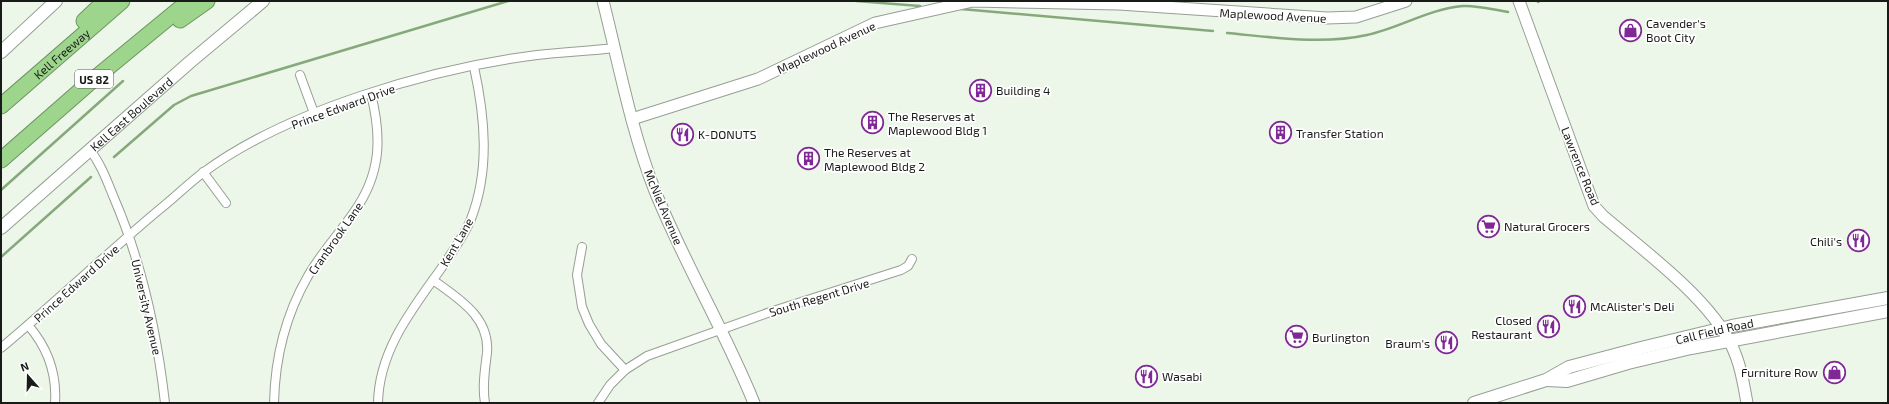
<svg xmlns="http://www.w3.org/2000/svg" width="1889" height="404" font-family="'Exo 2',sans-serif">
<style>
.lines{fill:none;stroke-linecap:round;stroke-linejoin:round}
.stream{stroke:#86a97b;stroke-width:2.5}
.minor-casing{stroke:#959f93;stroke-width:10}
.tertiary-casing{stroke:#959f93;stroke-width:13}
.secondary-casing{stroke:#959f93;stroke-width:14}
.motorway-casing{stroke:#6e9463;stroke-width:17}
.minor{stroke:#fff;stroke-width:8}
.tertiary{stroke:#fff;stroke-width:11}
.secondary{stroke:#fff;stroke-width:12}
.motorway{stroke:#9dd58c;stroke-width:15}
.labels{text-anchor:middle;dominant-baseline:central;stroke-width:3.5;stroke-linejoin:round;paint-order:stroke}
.shield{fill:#fff;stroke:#5d5f5d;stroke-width:1}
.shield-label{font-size:11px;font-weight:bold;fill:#181b17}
.street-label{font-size:12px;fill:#181b17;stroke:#fff}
.poi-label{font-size:12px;fill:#181b17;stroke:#fff;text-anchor:start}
</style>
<rect width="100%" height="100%" fill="#ecf6e9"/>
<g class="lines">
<g class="stream">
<polyline points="856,1 920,6"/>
<polyline points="1538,2 1540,1"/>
<polyline points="961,9 1213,31"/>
<path d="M1227,33C1271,37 1322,45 1367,35C1400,28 1428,9 1463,6C1477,5 1494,10 1508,12"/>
<polyline points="114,157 174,105 191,96 508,1"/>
<polyline points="1,190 123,81"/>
<polyline points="1,257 91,177"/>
</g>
<defs>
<g id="minor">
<polyline points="300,75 314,113"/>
<path d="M90,150C101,164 107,181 114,198C142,263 157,333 165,403"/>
<polyline points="203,172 226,203"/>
<polyline points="582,247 577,275 582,307 589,324 601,344 625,370"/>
<path d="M433,280C459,299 490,317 487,353C485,369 482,387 485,403"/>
<path d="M28,325C48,348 57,373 55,403"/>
<path d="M1,348C55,303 106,254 160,209C175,197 189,183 204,172C288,110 433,68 537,55C563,52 589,51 615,48"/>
<path d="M274,403C275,357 285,316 308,276C321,253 339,234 354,212C381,174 382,138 371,94"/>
<path d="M378,403C379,348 415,306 445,263C454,249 465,234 471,219C490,170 485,117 474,67"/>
<polyline points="598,403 610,385 625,370 647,356 773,311 901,270 908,266 912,259"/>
</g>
<g id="tertiary">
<path d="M603,1C619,64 631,130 655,191C684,263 725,331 754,403"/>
<path d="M1519,1L1594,206L1603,216C1645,252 1718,304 1736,356C1742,371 1744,387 1747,403"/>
<polyline points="632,119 758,79 875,23 973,1 1119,4 1327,18 1356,17 1406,1"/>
</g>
<g id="secondary">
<polyline points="1,52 56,1"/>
<path id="s1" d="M1,228L190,62L263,1"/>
<polyline points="1547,380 1567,381 1628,363 1691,348 1888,311"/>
<path id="s2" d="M1474,403L1546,380L1569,367L1641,348L1732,326L1888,298"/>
</g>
<g id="motorway">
<polyline points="180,20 207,1"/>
<polyline points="84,21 105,1"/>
<path id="s3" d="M1,106L122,1"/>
<polyline points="1,160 88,84 189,1"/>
</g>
</defs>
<use href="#minor" class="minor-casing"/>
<use href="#tertiary" class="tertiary-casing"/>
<use href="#secondary" class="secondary-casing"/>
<use href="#motorway" class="motorway-casing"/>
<use href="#minor" class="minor"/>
<use href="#tertiary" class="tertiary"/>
<use href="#secondary" class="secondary"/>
<use href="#motorway" class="motorway"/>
</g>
<defs>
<symbol id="shop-ring" viewBox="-11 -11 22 22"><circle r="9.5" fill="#fff" stroke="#7f2896" stroke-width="1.5"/><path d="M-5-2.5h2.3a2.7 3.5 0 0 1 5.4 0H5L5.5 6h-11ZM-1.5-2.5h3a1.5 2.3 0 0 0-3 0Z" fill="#7f2896"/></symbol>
<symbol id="building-ring" viewBox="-11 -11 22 22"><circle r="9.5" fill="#fff" stroke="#7f2896" stroke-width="1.5"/><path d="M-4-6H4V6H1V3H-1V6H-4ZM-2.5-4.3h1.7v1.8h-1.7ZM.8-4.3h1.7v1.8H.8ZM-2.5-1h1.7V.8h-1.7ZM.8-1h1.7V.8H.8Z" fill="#7f2896"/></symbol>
<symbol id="restaurant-ring" viewBox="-11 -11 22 22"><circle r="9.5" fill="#fff" stroke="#7f2896" stroke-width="1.5"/><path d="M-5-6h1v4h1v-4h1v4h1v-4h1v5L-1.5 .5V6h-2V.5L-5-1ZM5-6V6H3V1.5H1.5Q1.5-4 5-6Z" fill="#7f2896"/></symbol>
<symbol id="supermarket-ring" viewBox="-11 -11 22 22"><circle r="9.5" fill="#fff" stroke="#7f2896" stroke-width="1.5"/><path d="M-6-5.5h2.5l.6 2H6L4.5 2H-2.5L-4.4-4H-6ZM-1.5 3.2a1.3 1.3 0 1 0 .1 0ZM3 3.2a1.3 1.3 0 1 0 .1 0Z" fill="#7f2896"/></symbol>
</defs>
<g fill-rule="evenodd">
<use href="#shop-ring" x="1618" y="18" width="25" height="25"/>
<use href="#building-ring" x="968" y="78" width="25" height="25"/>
<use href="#building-ring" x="860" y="110" width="25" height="25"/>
<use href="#building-ring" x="1268" y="120" width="25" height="25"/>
<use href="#restaurant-ring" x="670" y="122" width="25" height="25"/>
<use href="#building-ring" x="796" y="146" width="25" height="25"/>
<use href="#supermarket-ring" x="1476" y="214" width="25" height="25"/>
<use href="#restaurant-ring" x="1846" y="228" width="25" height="25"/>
<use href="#restaurant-ring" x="1562" y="294" width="25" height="25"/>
<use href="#restaurant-ring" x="1536" y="314" width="25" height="25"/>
<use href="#supermarket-ring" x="1284" y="324" width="25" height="25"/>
<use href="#restaurant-ring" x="1434" y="330" width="25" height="25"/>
<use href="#shop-ring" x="1822" y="360" width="25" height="25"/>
<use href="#restaurant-ring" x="1134" y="364" width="25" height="25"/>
</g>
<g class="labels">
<rect class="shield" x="75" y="70" width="38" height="18" rx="3"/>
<g class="shield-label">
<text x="94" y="79">US 82</text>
</g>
<g class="street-label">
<text transform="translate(1273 15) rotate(3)">Maplewood Avenue</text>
<text transform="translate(826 47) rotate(-25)">Maplewood Avenue</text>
<text stroke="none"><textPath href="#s3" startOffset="80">Kell Freeway</textPath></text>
<text transform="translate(343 106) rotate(-20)">Prince Edward Drive</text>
<text stroke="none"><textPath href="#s1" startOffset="173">Kell East Boulevard</textPath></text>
<text transform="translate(1581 166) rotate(68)">Lawrence Road</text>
<text transform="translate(664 207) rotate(67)">McNiel Avenue</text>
<text transform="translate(335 238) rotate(-55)">Cranbrook Lane</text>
<text transform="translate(456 242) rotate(-60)">Kent Lane</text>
<text transform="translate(76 283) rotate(-42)">Prince Edward Drive</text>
<text transform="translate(819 297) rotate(-17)">South Regent Drive</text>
<text transform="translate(147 307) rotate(77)">University Avenue</text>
<text stroke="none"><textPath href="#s2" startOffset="252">Call Field Road</textPath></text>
</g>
<g class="poi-label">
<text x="1646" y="23">Cavender's<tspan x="1646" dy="14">Boot City</tspan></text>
<text x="996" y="90">Building 4</text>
<text x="888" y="116">The Reserves at<tspan x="888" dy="14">Maplewood Bldg 1</tspan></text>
<text x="1296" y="133">Transfer Station</text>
<text x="698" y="134">K-DONUTS</text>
<text x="824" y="152">The Reserves at<tspan x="824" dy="14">Maplewood Bldg 2</tspan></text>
<text x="1504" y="226">Natural Grocers</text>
<text x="1842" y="241" text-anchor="end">Chili's</text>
<text x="1590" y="306">McAlister's Deli</text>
<text x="1532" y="320" text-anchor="end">Closed<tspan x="1532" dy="14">Restaurant</tspan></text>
<text x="1312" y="337">Burlington</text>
<text x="1430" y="343" text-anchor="end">Braum's</text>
<text x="1818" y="372" text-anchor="end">Furniture Row</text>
<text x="1162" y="376">Wasabi</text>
</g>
</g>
<rect width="1889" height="404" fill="none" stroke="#181b17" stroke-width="4"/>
<g transform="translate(28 376) rotate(340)" stroke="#ffffff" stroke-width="3" paint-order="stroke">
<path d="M0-3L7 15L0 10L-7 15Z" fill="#181b17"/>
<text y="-6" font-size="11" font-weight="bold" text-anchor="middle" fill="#181b17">N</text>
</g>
</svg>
